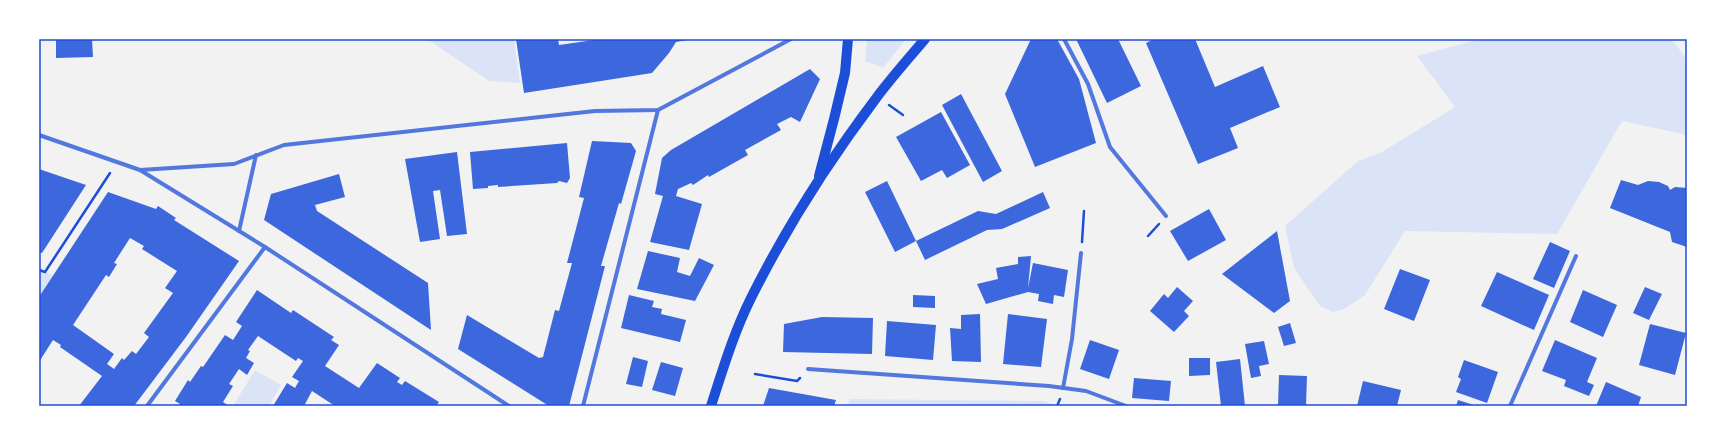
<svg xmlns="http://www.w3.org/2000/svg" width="1726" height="445" font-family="'Asap Condensed',sans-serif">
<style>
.green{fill:#dbe4f7}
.building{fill:#3d67dc;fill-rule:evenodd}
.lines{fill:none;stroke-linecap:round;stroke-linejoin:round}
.path{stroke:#1d4ed8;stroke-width:2.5}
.minor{stroke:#5277de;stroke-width:4}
.primary{stroke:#1d4ed8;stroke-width:10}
.neatline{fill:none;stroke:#1d4ed8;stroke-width:1.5}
</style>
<rect width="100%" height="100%" fill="#f2f2f2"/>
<g class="green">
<polygon points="427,39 514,39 520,83 489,81"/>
<polygon points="867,39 906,39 883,68 865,61"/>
<polygon points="1480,39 1672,39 1687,60 1687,135 1622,121 1557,234 1405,231 1365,295 1344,309 1333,312 1320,306 1294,268 1285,226 1358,161 1382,152 1455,107 1417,56"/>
<polygon points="39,267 53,276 39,297"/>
<polygon points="255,370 281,385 269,406 233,406"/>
<polygon points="850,399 1043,401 1057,406 847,406"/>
</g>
<g class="building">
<polygon points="56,39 92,39 93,57 56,58"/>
<polygon points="516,39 558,39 559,45 601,39 687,40 676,42 669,53 652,73 524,93"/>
<polygon points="1031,39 1057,39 1079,79 1096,143 1035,167 1005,94"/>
<polygon points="1076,39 1118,39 1141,86 1107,103"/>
<polygon points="1154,39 1195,39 1215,87 1263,66 1280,107 1230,128 1238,148 1198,164 1146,43"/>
<polygon points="810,69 820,79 800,122 791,117 777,124 781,130 745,150 748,155 709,177 708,175 693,185 691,183 678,189 676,196 702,204 689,250 650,242 663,196 655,194 662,158 671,150"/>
<polygon points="961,94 1002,171 983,182 942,105"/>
<polygon points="941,112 970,165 947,178 942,170 921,181 896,137"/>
<polygon points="592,141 631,143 636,151 621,204 619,203 601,266 605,266 569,406 549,406 458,349 467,315 539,358 543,357 555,310 559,311 572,263 567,263 584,198 579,197"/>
<polygon points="567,143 570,178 567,183 559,181 557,183 498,187 498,185 488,186 488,188 473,189 470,152"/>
<polygon points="457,152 467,234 447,236 440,190 433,191 440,239 420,242 405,159"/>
<polygon points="39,169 86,185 42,253 39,252 40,195 39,195"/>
<polygon points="339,174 345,197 315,205 317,211 428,283 431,330 264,220 271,194"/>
<polygon points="1621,180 1638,185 1648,181 1659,182 1668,186 1670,190 1675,187 1687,188 1687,247 1672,242 1670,232 1610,208"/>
<polygon points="887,181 916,241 895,252 865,192"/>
<path d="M108,192L156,209L158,206L176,218L174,220L239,261L186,337L134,406H79L102,376L60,347L61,345L53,340L39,362V297ZM130,238L144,246L142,249L177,271L165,288L173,293L144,333L149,337L136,354L132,351L124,360L122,358L114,369L107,364L114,354L73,325L106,275L109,277L117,264L114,263Z"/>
<polygon points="1043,192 1050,208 1002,229 987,230 925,260 916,241 978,211 996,214"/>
<polygon points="1209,209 1226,240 1188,261 1170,231"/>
<polygon points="1277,231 1290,301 1274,313 1222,274"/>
<polygon points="1550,242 1570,251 1554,288 1533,279"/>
<polygon points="648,251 680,258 677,272 690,276 699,258 714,265 695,301 637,289"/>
<polygon points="1031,256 1028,288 1033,263 1068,270 1064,297 1054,295 1053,304 1038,301 1039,294 1028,292 986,304 977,284 998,279 996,268 1018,264 1018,257"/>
<polygon points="1400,269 1430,280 1414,321 1384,309"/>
<polygon points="1497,272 1549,295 1534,330 1481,306"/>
<polygon points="1177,287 1193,301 1184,311 1189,316 1174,332 1150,311 1164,294 1168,298"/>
<polygon points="1645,287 1662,294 1649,320 1633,313"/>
<polygon points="257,290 291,313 293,310 334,337 331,340 339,345 325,366 359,388 377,363 400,378 397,382 402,385 405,381 439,402 437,405 439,406 335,406 312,391 304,406 273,406 287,383 295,388 299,381 292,377 303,361 298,358 296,361 258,336 248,350 250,351 246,358 254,363 247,375 239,369 229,384 233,386 223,402 229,406 179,406 180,404 175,401 188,380 190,382 201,366 203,367 225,335 233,340 242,326 236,322"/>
<polygon points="1583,290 1617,305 1603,337 1570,322"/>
<polygon points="629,295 654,301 652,307 662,309 661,314 686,320 680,342 621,328"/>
<polygon points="913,295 935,296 935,308 913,307"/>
<polygon points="980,314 981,362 952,361 950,328 961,329 961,315"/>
<polygon points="1008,314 1047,319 1041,367 1003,364"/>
<polygon points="822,317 873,318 872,354 783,352 784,324"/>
<polygon points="887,321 936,325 933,360 885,356"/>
<polygon points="1290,323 1296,343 1284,346 1278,327"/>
<polygon points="1650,324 1686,333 1675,375 1639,365"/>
<polygon points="1090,340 1119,350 1109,379 1080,369"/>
<polygon points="1555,340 1597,358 1587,382 1594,385 1589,396 1564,386 1566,380 1542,371"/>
<polygon points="1264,341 1269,364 1259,366 1261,376 1251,378 1245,344"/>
<polygon points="633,357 648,361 642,387 626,384"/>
<polygon points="1189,358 1210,358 1210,375 1189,376"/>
<polygon points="1240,359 1245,406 1221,406 1216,362"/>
<polygon points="1464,360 1498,372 1487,403 1456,392 1461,379 1458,377"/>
<polygon points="661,362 683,368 675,396 652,390"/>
<polygon points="1279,375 1307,376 1306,406 1278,406"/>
<polygon points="1134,378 1171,381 1169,401 1132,398"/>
<polygon points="1363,381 1401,390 1397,406 1357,406"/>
<polygon points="1606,382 1641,397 1638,406 1596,406"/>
<polygon points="769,388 836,400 834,406 763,406"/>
<polygon points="1458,400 1477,406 1456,406"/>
</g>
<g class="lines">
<g class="path">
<polyline points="889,105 903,115"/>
<polyline points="1148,236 1159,224"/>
<polyline points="1082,242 1084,211"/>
<polyline points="39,270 45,272 110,173"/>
<polyline points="755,374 797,381 800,378"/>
<polyline points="1057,406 1060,399"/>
</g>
<g class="minor">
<polyline points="1064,39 1088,84 1110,147 1166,216"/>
<polyline points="39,135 140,170 265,247 509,406"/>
<polyline points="140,170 234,164 284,145 595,111 658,110 791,39"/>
<polyline points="239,231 256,155"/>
<polyline points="808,369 1049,386 1086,391 1126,406"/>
<polyline points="1063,388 1072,339 1081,253"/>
<polyline points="147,406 265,247"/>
<polyline points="583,406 658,110"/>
<polyline points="1510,406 1576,256"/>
</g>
<g class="primary">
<polyline points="819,176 834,119 845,73 848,39"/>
<path d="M711,406C723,369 734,332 751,298C785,230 831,158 877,97C892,77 909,58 925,39"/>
</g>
</g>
<rect width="1726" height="445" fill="none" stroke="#ffffff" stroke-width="80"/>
<rect x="40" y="40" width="1646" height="365" class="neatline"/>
</svg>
